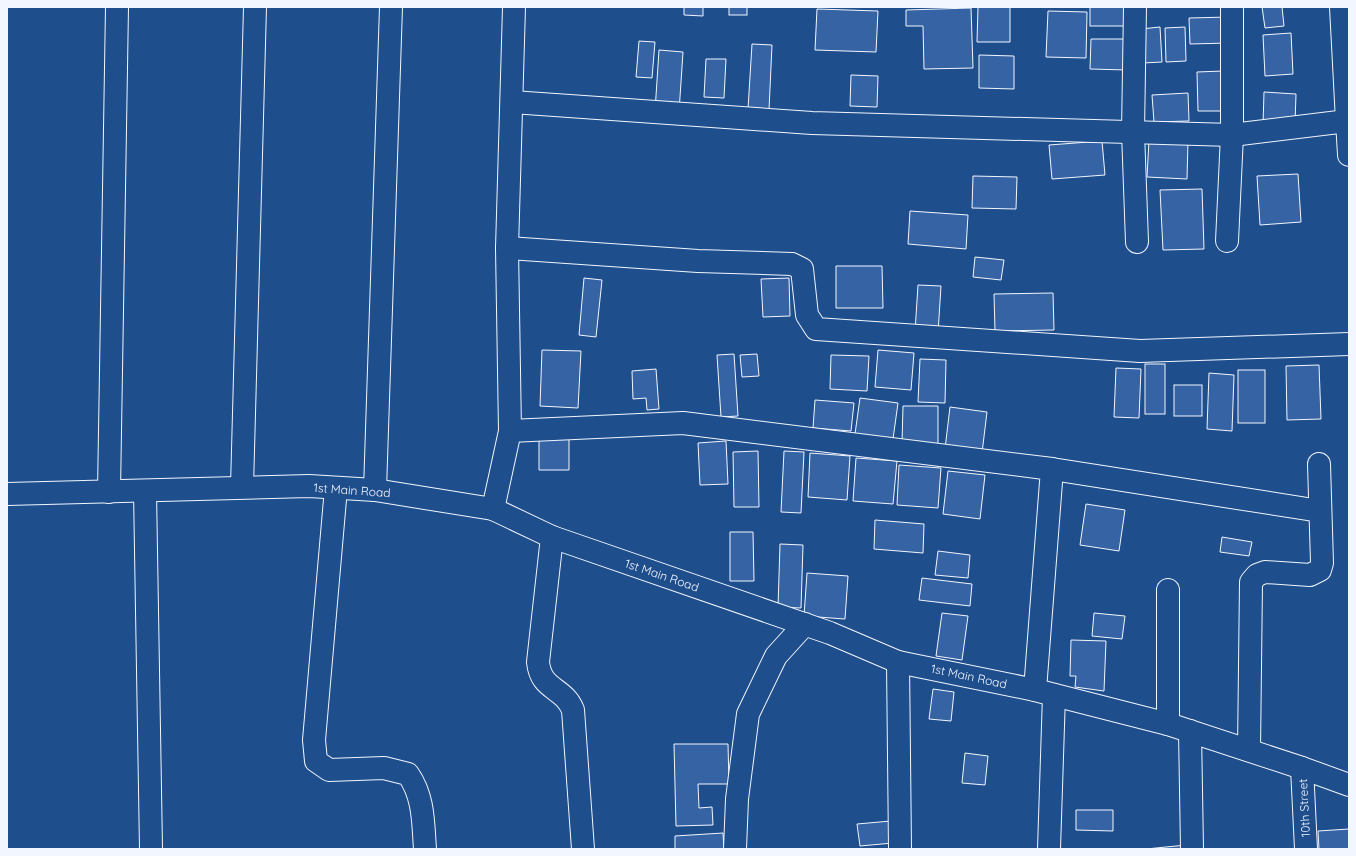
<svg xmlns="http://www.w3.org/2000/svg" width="1356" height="856" font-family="Quicksand,sans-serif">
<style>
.building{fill:#3563a3;stroke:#f2f6ff}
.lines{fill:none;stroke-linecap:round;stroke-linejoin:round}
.minor-casing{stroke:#f2f6ff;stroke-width:24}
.minor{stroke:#1f4e8c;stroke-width:22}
.labels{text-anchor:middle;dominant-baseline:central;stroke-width:3;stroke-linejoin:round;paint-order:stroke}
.street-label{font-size:12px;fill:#f2f6ff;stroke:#1f4e8c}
</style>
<rect width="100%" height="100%" fill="#1f4e8c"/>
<g class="building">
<polygon points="684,7 703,7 703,16 684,15"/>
<rect x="729" y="7" width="18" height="8"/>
<polygon points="978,7 1010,7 1010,42 977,42"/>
<rect x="1090" y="7" width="42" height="19"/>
<polygon points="1262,7 1282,7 1284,26 1265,28"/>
<polygon points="971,8 973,68 924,69 923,26 906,26 906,10"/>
<polygon points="817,9 878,11 876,52 815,50"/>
<polygon points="1048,11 1087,12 1086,58 1046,57"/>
<polygon points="1229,17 1229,43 1190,44 1189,18"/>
<polygon points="1160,27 1162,62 1143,63 1141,29"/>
<polygon points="1185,27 1186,61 1166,62 1165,28"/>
<polygon points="1291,33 1293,74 1265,76 1263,35"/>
<polygon points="1091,39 1128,39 1127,70 1090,69"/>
<polygon points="639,41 655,42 652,78 636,77"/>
<polygon points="752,44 772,45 769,110 748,109"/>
<polygon points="659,50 683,52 679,112 655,111"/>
<polygon points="979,55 1014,56 1014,89 979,88"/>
<polygon points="706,59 726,59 724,98 704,97"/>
<polygon points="1223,71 1225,111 1198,111 1197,72"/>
<polygon points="851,75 878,76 877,107 850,106"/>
<polygon points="1264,92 1296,94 1295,124 1263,125"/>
<polygon points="1188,93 1189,121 1154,122 1152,95"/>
<polygon points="1149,140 1188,141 1187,179 1147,177"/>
<polygon points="1102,141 1105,175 1052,179 1049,145"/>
<polygon points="1298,174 1301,222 1260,225 1257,176"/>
<polygon points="973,176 1017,177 1016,209 972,208"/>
<polygon points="1202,189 1204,249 1163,250 1160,190"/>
<polygon points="910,211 968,215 966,249 908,244"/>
<polygon points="975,257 1004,260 1001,280 973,277"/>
<polygon points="836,266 882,266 883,308 836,308"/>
<polygon points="584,278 602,280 596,337 579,335"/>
<polygon points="789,278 790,316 763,317 761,279"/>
<polygon points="918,285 941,286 938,333 915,332"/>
<polygon points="1053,293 1054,330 995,331 994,294"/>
<polygon points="542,350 581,351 578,408 540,406"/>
<polygon points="878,350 914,353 911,390 875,387"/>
<polygon points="734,354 738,416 721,417 717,355"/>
<polygon points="757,354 759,376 742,377 740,355"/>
<polygon points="831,355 869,356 867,391 830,389"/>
<polygon points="920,359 946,360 945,403 918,402"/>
<rect x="1145" y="364" width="20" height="50"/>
<polygon points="1319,365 1321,419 1287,420 1286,366"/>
<polygon points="1116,368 1141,369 1139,418 1114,417"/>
<polygon points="656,369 659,409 647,410 646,398 633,399 632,371"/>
<rect x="1238" y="370" width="27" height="53"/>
<polygon points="1209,373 1234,375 1232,431 1207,429"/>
<rect x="1174" y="385" width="28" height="31"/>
<polygon points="860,398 898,403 893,439 855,434"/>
<polygon points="815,400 854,403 851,431 813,428"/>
<polygon points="903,406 938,406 938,444 902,443"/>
<polygon points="950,407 987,412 982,453 945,449"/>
<polygon points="539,435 569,436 569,470 539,470"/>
<polygon points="726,441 728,484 700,485 698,443"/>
<polygon points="758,451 759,507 734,507 733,452"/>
<polygon points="784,451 804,452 801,513 781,512"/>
<polygon points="810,453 850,456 847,500 808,497"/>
<polygon points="856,458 897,461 893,504 853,501"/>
<polygon points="899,465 941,468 938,508 897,505"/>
<polygon points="948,471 985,475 980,519 943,514"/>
<polygon points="1086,504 1125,510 1119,551 1080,545"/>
<polygon points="875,520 924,524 923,553 874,549"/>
<polygon points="730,532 753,532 754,581 730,581"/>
<polygon points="1222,537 1252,542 1249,556 1220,552"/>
<polygon points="780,544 803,545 801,608 778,607"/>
<polygon points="938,551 970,555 968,578 935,575"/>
<polygon points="807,573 848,576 845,619 804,616"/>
<polygon points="922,578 972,584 970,606 919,600"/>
<polygon points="942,613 968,616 962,660 936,656"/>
<polygon points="1094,613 1125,616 1122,639 1092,636"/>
<polygon points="1071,640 1106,641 1104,691 1075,687 1076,676 1070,676"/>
<polygon points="933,689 954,692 951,721 929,719"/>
<polygon points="674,744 728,744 729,784 698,784 699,808 712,807 713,825 676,826"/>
<polygon points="965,753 988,756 985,785 962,783"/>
<polygon points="1076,810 1113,810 1113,831 1076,830"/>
<polygon points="891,821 893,843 860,846 857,824"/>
<polygon points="1349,829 1349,849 1319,849 1318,831"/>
<polygon points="723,833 724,849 675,849 675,836"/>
<polygon points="1186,845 1186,849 1146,849"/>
</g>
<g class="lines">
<defs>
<g id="minor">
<polyline points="1135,7 1133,132 1137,242"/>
<polyline points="512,102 812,123 1232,135 1347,121 1341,7"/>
<polyline points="1347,121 1349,155"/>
<polyline points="1227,241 1232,135 1232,10"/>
<polyline points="507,248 698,261 792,264 802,269 807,315 816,329 1140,351 1349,344"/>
<polyline points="510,431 683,423 1052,469 1035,690"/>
<polyline points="1052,469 1320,511"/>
<polyline points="242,487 255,7"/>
<path d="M336,488L314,740L316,761L329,770L384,768L408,774C424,797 423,822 425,849"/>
<polyline points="375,490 391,7"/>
<polyline points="145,491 151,849"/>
<polyline points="109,492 117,7"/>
<polyline points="7,494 309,486 375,490 493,509 552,537 830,633 898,662 1035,690 1168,724 1302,768 1349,785"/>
<polyline points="493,509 510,431 507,248 514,7"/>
<path d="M552,537L538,662C541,691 563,686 573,710L583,849"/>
<polyline points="1168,590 1168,724"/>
<polyline points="898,662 900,849"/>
<polyline points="1190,731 1192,849"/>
<polyline points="1249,750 1251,582 1257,575 1265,572 1310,575 1320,570 1322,563 1319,464"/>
<polyline points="1302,768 1306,849"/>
<polyline points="735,849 737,799 748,714 776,656 805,624"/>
<polyline points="1049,849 1054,695"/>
</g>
</defs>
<use href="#minor" class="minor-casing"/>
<use href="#minor" class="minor"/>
</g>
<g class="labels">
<g class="street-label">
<text transform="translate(352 490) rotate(4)">1st Main Road</text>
<text transform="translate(662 575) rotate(19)">1st Main Road</text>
<text transform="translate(969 676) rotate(12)">1st Main Road</text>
<text transform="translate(1304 808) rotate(-93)">10th Street</text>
</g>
</g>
<rect width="1356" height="856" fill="none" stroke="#f2f6ff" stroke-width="16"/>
</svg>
